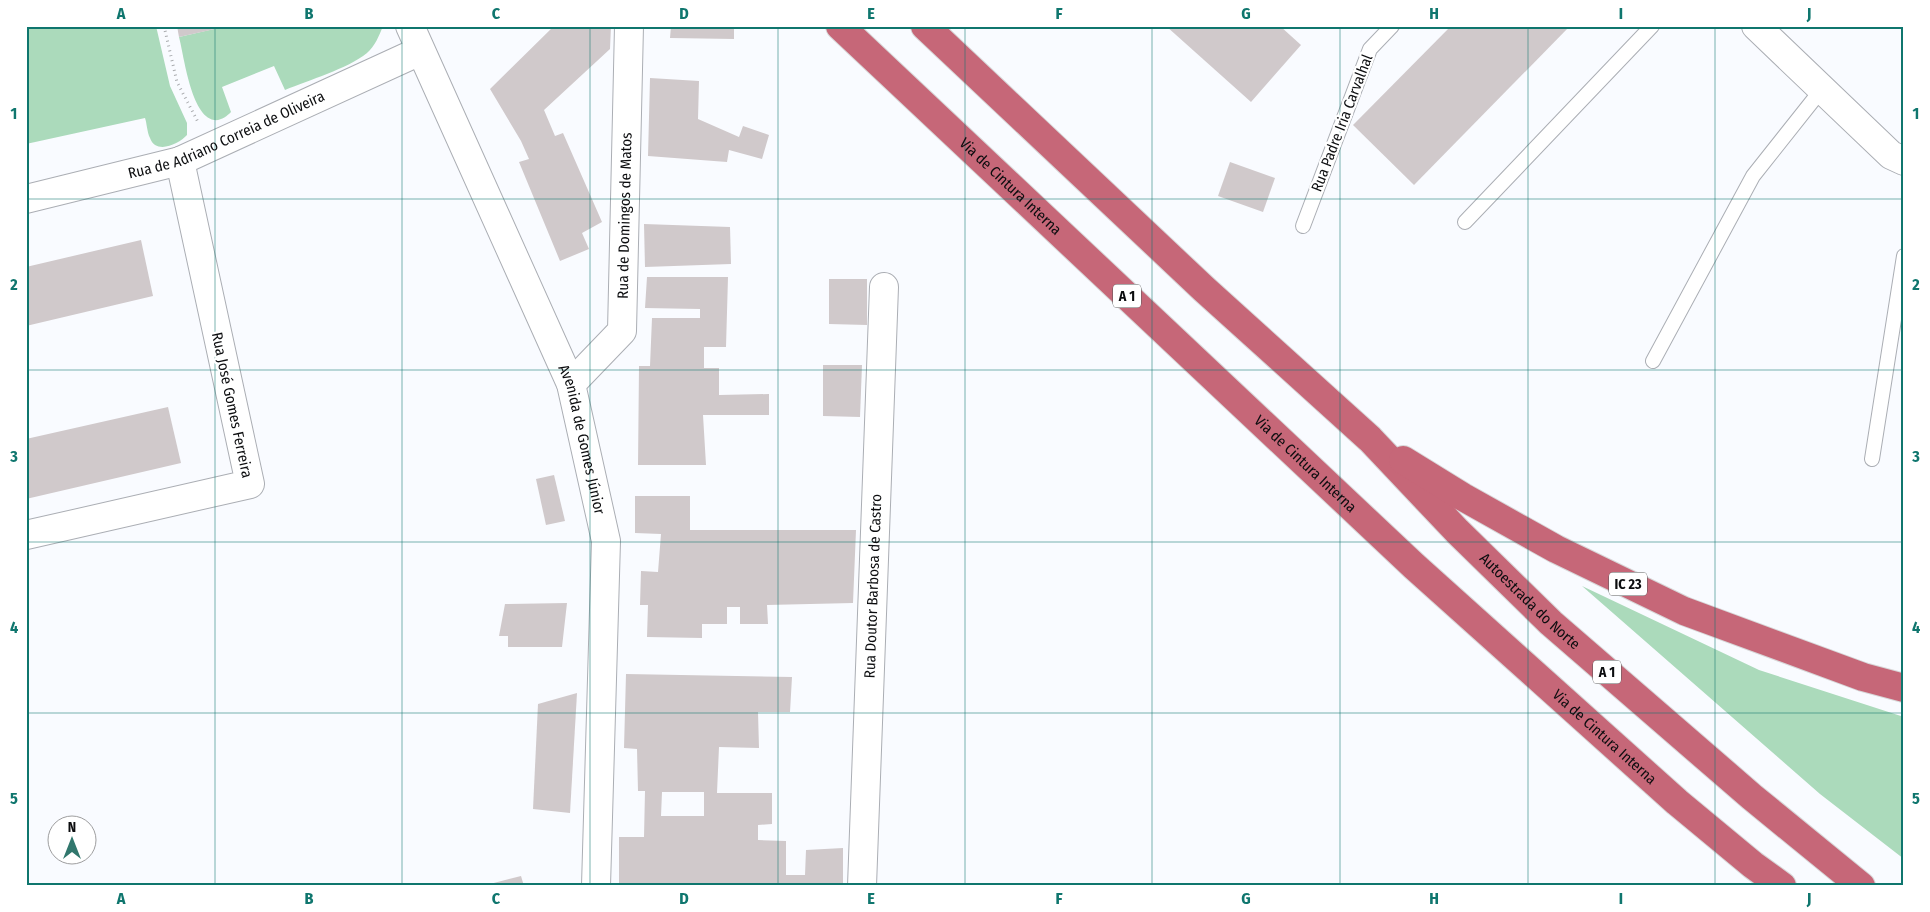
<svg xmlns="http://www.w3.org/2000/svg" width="1930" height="912" font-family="'Fira Sans Condensed',sans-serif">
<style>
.green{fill:#abdabb}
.building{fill:#d0c9cb;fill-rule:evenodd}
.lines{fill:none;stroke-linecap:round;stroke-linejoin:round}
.service-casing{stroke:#abaeb4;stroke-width:16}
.minor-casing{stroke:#abaeb4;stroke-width:30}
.secondary-casing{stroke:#abaeb4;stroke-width:30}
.motorway-casing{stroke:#d8d8d9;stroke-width:30}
.path{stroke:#a9abae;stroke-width:3;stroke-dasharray:1 4;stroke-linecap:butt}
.service{stroke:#fff;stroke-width:14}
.minor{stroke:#fff;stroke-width:28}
.secondary{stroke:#fff;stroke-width:28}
.motorway{stroke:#c66778;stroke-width:28}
.grid{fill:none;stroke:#0f766e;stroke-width:1;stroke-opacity:0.55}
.labels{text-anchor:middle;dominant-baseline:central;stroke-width:4.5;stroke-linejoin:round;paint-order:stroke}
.shield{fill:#fff;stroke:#555657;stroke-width:1}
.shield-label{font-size:14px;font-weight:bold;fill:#0c0d0f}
.street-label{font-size:15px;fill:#0c0d0f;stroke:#fff}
.neatline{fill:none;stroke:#0f766e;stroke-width:2}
.grid-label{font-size:16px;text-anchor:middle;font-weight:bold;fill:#0f766e}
</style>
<rect width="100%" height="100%" fill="#f9fbff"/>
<g class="green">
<path d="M26,26H156L170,86L187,123V135C179,144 156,155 150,138C147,132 147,124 145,118L26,144Z"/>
<path d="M227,26H383C379,36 375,46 367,53C347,69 309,80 285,90L274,66L222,87L231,112C227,116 221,121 214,120C191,116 184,56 179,37Z"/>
<polygon points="1582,586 1759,670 1904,717 1904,859 1820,794"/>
</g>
<g class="building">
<polygon points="177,26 224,26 224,27 179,37"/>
<polygon points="554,26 611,26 610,49 544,110 555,136 563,133 602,222 582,233 589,249 560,261 519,162 529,159 521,141 490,89"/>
<polygon points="671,26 734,26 734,39 670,38"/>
<polygon points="1166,26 1280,26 1301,45 1251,102"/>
<polygon points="1451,26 1570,26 1414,185 1353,125"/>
<polygon points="650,78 699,81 698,119 739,137 743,126 769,135 762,159 729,150 727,162 648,156"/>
<polygon points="1230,162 1275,178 1263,212 1218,196"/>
<polygon points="644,224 730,227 731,264 645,267"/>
<polygon points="141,240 153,296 26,326 26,267"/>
<polygon points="647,277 728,277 726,347 704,347 704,368 719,368 719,395 769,394 769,415 703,415 706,465 638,465 639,366 650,366 652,318 700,318 700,309 645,308"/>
<polygon points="829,279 867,279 867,325 829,324"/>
<polygon points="823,365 862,365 860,417 823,416"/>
<polygon points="168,407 181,463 26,499 26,439"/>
<polygon points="554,475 565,521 546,525 536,479"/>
<polygon points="635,496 690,496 690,530 856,530 853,603 767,605 768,624 740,624 740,607 727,607 727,624 702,624 702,638 647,637 648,605 640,605 641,571 658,572 661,534 635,533"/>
<polygon points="567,603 562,647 508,647 508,636 499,636 505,604"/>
<path d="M626,674L792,677L790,712H758L759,748L719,747L717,793H772V824L758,825V840L786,841V875H805L806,850L843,848V886H619V837H644L645,791H638L637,749L624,748ZM662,792H704V816H661Z"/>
<polygon points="577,693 570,813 533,809 538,704"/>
<polygon points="521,876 524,886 486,886 486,885"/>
</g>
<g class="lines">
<defs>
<g id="service">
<polyline points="1465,222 1652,26"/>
<polyline points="1303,226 1370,49 1392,26"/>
<polyline points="1653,361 1753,176 1822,89"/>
<polyline points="1872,459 1904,256"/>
</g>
<g id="minor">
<polyline points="1756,26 1891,155 1904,161"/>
<path id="s1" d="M26,199L180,161L420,51"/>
<path id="s2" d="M571,384L622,331L629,26"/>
<polyline points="26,535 250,484 180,161"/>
<path id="s3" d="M862,886L884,287"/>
</g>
<g id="secondary">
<path id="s4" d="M410,26L571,384L606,541L596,886"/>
</g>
<g id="motorway">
<path id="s5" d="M840,26L1414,566L1677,802L1753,865L1782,886"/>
<path id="s6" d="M925,26L1204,289L1370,439L1457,531L1551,623L1752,797L1861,886"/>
<polyline points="1403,460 1463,497 1556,549 1684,611 1863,677 1904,688"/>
</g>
</defs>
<use href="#service" class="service-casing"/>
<use href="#minor" class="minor-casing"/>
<use href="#secondary" class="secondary-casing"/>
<use href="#motorway" class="motorway-casing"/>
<polyline class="path" points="164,26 177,82 198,122"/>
<use href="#service" class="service"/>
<use href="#minor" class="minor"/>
<use href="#secondary" class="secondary"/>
<use href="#motorway" class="motorway"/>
</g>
<path class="grid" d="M215,26V886M402,26V886M590,26V886M778,26V886M965,26V886M1152,26V886M1340,26V886M1528,26V886M1715,26V886M26,199H1904M26,370H1904M26,542H1904M26,713H1904"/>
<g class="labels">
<g class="shield">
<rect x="1113" y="284.5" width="28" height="23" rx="4"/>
<rect x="1609" y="572.5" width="38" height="23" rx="4"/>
<rect x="1593" y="660.5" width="28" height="23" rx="4"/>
</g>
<g class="shield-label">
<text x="1127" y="296">A 1</text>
<text x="1628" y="584">IC 23</text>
<text x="1607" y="672">A 1</text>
</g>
<g class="street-label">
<text transform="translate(1342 123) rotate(-69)">Rua Padre Iria Carvalhal</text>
<text stroke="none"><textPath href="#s1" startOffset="211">Rua de Adriano Correia de Oliveira</textPath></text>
<text stroke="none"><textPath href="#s5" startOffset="234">Via de Cintura Interna</textPath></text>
<text stroke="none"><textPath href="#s2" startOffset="189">Rua de Domingos de Matos</textPath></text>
<text transform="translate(232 405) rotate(78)">Rua José Gomes Ferreira</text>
<text stroke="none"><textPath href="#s4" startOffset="449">Avenida de Gomes Júnior</textPath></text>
<text stroke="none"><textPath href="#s5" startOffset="639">Via de Cintura Interna</textPath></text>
<text stroke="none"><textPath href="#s3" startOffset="300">Rua Doutor Barbosa de Castro</textPath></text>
<text stroke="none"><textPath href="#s6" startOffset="835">Autoestrada do Norte</textPath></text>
<text stroke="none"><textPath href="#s5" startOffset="1044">Via de Cintura Interna</textPath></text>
</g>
</g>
<rect width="1930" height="912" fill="none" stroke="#ffffff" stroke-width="55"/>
<g transform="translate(72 840)"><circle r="24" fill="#ffffff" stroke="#9e9e9f"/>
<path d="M0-4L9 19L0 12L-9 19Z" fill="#31776d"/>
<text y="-8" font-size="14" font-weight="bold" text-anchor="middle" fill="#0c0d0f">N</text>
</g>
<rect x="28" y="28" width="1874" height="856" class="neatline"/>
<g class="grid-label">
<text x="121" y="19">A</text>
<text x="309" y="19">B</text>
<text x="496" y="19">C</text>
<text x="684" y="19">D</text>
<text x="871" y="19">E</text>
<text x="1059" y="19">F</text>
<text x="1246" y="19">G</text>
<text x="1434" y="19">H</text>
<text x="1621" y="19">I</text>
<text x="1809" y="19">J</text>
<text x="14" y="119">1</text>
<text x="1916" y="119">1</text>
<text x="14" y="290">2</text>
<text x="1916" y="290">2</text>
<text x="14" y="462">3</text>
<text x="1916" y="462">3</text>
<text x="14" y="633">4</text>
<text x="1916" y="633">4</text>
<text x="14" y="804">5</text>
<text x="1916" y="804">5</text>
<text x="121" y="904">A</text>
<text x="309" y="904">B</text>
<text x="496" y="904">C</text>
<text x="684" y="904">D</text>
<text x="871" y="904">E</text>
<text x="1059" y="904">F</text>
<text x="1246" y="904">G</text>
<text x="1434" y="904">H</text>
<text x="1621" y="904">I</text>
<text x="1809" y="904">J</text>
</g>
</svg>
